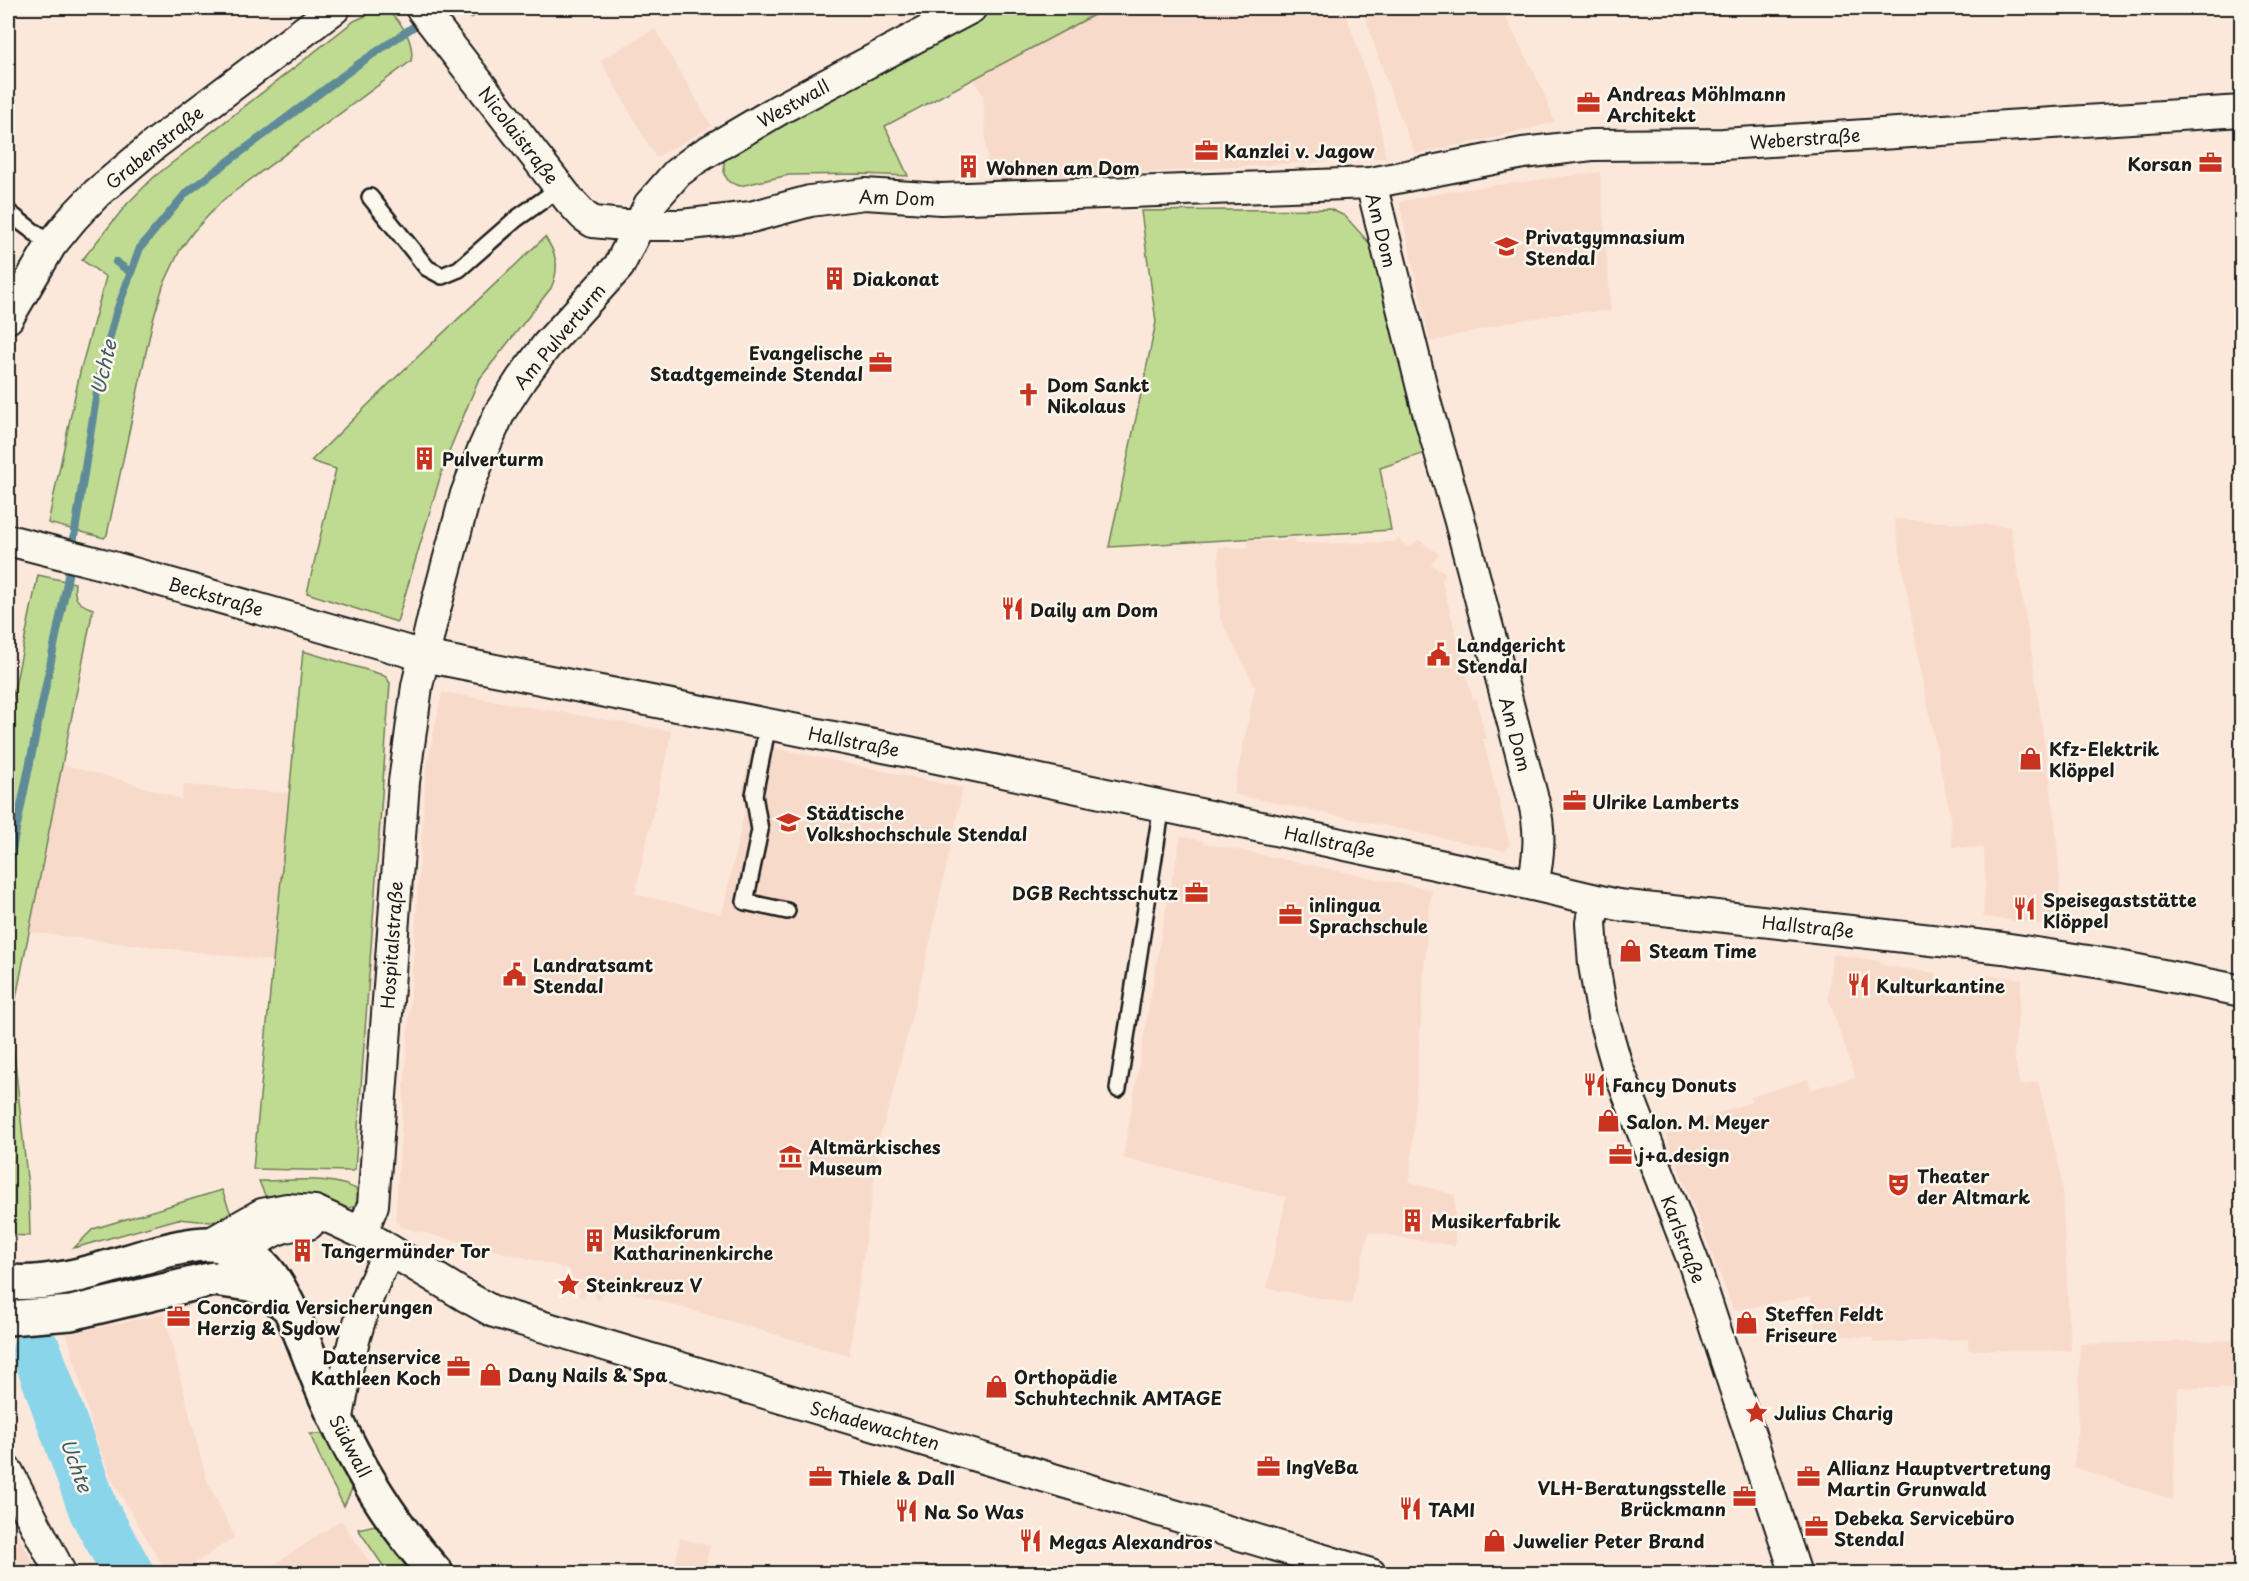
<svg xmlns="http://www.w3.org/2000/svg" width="2249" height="1581" font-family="'Playpen Sans',sans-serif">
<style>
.built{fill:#f8dacb}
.green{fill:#bfdb92;stroke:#6e7c57;stroke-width:1.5}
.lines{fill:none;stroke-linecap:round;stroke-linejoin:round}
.stream{stroke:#5e8b98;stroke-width:8}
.river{stroke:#8ad5ea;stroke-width:50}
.lane-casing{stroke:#1c1c1c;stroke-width:20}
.street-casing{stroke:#1c1c1c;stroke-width:34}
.secondary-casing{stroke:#1c1c1c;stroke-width:38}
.lane{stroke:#fbf7ec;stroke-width:15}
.street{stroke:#fbf7ec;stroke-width:30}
.secondary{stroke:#fbf7ec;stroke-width:33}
.labels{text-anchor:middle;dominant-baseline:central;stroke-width:5;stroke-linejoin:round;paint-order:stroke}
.poi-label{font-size:18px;font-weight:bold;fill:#1c1c1c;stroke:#fbf7ec;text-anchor:start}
.street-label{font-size:18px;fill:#1c1c1c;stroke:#fbf7ec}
.water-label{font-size:20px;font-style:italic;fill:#425d64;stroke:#fbf7ec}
</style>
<rect width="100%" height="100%" fill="#fce8db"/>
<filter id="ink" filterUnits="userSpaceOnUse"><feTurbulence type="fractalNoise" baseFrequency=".0167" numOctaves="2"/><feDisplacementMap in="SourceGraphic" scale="12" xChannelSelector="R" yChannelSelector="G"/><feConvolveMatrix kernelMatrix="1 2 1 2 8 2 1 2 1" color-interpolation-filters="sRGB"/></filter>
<g filter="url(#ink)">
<g class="built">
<polygon points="1107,8 1344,8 1376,102 1386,158 1017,180 988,180 983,95 973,79"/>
<polygon points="1362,8 1501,8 1541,86 1555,122 1499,137 1415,154 1387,83"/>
<polygon points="655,29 712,126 656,158 600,60"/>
<polygon points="1600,172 1611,311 1564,313 1511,322 1430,342 1399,202 1451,191"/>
<polygon points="1894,519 2010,526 2031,648 2055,817 2060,881 2056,926 1983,917 1985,886 1984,848 1952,847 1950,814 1923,684"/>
<polygon points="1295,538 1295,544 1394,542 1398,539 1410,548 1418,539 1439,554 1431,565 1443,571 1446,575 1442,580 1473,700 1475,698 1477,699 1485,736 1488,737 1487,739 1483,739 1510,845 1505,851 1233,794 1255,687 1220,618 1218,547 1248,548 1248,540 1286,541 1286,539"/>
<polygon points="442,692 672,731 635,894 722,914 748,794 742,793 752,743 963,788 928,952 890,1104 881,1133 849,1356 615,1288 611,1292 608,1288 601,1293 602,1299 596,1300 595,1294 586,1292 583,1298 578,1296 581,1290 574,1284 569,1286 568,1284 566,1282 572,1279 570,1269 400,1227 395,1219 426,770"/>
<polygon points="61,764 125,781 182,799 183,785 289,793 273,961 28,932"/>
<polygon points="1181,836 1204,841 1203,843 1209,844 1432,890 1427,931 1410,1182 1455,1195 1455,1246 1369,1232 1351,1304 1267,1288 1286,1197 1123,1158 1164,918"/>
<polygon points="1832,954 1880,961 1880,965 1936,973 1936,982 1974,984 1976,974 2022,979 2014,1053 2020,1086 2038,1081 2061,1173 2071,1351 1968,1350 1968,1339 1873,1343 1873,1338 1834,1335 1833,1330 1814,1329 1815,1318 1810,1296 1734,1311 1665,1132 1751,1102 1750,1097 1808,1079 1811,1089 1855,1077 1828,996"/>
<polygon points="164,1314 206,1478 235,1537 180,1573 167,1573 113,1482 94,1433 67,1334"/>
<polygon points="2241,1340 2241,1390 2178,1387 2173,1500 2073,1467 2077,1442 2080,1344"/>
<polygon points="8,1517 39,1573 8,1573"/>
<polygon points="341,1520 377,1573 262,1573 290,1554"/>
<polygon points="680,1538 710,1546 705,1569 707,1571 706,1573 674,1573"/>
</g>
<g class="green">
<polygon points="456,8 490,8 471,18"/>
<polygon points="991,8 1107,8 885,126 908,176 862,174 789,175 740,186 729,182 724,174 724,155"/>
<path d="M383,10C401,17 415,43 411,61L223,200L193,232L180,250L163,286L152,324L107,535L104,538L48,523L80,372L106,277L82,260L127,204L154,177L354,21L374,12Z"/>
<polygon points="1330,209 1345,216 1371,245 1425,453 1380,468 1391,530 1109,547 1156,322 1141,211"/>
<path d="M545,237C557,254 560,268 551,288L478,381L445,461L397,622L307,593L336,469L311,461L390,383Z"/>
<path d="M38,575L75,583C73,599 78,604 93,609L11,1023L29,1197L30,1236L8,1235V720Z"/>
<polygon points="303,651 380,674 386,677 390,683 355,1170 351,1171 253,1169"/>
<path d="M259,1181C290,1181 337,1174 362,1193L360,1205L345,1209L320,1199L267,1200Z"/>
<polygon points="222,1190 232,1217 210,1222 178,1219 74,1248 93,1229"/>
<polygon points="310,1434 322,1434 352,1489 344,1506 328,1476"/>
<polygon points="375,1525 411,1573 388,1573 358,1529"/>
</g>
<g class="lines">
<g class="stream">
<polyline points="116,262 130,272"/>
<polyline points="8,869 66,588 99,379 116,313 140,248 186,193 360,63 441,8"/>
<polyline points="8,1225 10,1234"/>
</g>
<polyline class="river" points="37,1352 94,1511 129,1574"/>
<defs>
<g id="lane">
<polyline points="370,197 427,268 442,276 459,269 516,219 560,188"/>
<polyline points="8,212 51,245"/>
<polyline points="768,724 754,795 760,830 745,902 787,911"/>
<polyline points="1118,1089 1162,805"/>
</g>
<g id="street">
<polyline points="421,8 570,201 584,216 593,222 623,225 682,225 751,217 810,201 865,194 941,199 1371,183 1523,153 1592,145 1723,144 2242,111"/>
<path d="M1371,183L1427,408L1459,518L1534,803C1541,832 1539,856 1533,885"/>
<polyline points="8,318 51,245 74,217 97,193 154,145 335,8"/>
<polyline points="8,540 102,564 424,656 909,752 1533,885 1618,905 2003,948 2108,964 2242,991"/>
<polyline points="1595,901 1591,923 1594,965 1603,1017 1617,1066 1693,1261 1796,1574"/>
<polyline points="362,1233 373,1205 404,782 417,686 433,617 466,494 482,452 500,412 522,378 547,345 619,266 649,205 677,173 697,158 780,109 971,8"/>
<polyline points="209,1244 262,1214 287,1209 315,1211 362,1233 467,1297 494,1312 1371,1574"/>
<path d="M229,1270C239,1263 246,1252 256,1243C270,1230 290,1224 309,1224"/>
<path d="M337,1423C348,1360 358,1307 390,1251"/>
<polyline points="8,1472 61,1574"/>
</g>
<g id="secondary">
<path d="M8,1282C56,1286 104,1268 150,1255C168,1250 189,1244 208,1244C226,1244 249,1252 262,1265C289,1292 307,1353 322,1388C350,1454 388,1520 437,1574"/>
<polyline points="8,1318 71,1313 213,1279 250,1284 264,1289 286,1305"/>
</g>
</defs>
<use href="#lane" class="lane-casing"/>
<use href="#street" class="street-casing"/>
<use href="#secondary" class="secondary-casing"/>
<use href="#lane" class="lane"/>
<use href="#street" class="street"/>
<use href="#secondary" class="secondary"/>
</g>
</g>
<defs>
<symbol id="office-bare" viewBox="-9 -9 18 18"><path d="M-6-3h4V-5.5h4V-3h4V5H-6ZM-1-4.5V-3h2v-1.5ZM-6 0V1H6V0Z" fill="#c8321e" stroke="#fbf7ec" stroke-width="2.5" paint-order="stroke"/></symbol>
<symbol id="building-bare" viewBox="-9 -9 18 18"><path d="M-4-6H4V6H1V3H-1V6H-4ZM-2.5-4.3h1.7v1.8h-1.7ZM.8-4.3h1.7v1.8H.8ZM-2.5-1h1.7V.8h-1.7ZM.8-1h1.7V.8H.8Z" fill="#c8321e" stroke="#fbf7ec" stroke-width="2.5" paint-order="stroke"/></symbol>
<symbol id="school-bare" viewBox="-9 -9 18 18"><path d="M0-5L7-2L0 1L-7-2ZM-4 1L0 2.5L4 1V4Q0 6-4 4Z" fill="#c8321e" stroke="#fbf7ec" stroke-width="2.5" paint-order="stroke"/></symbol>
<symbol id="church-bare" viewBox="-9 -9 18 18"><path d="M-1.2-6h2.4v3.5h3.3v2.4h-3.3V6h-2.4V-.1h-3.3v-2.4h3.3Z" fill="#c8321e" stroke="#fbf7ec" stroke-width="2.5" paint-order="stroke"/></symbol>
<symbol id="restaurant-bare" viewBox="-9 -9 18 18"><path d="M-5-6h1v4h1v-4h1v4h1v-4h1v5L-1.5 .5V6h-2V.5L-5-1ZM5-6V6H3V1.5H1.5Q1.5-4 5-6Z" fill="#c8321e" stroke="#fbf7ec" stroke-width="2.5" paint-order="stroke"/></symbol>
<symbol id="civic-bare" viewBox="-9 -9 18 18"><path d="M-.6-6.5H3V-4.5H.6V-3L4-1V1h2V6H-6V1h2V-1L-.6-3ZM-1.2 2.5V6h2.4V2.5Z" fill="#c8321e" stroke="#fbf7ec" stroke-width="2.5" paint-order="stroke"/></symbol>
<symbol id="shop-bare" viewBox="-9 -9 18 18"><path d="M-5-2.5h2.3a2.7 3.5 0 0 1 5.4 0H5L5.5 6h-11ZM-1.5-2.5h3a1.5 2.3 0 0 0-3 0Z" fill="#c8321e" stroke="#fbf7ec" stroke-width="2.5" paint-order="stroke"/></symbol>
<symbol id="university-bare" viewBox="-9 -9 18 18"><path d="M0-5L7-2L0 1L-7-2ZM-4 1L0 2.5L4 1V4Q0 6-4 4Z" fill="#c8321e" stroke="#fbf7ec" stroke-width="2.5" paint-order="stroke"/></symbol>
<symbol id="museum-bare" viewBox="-9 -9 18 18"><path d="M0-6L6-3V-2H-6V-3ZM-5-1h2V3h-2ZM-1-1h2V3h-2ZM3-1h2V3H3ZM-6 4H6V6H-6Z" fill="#c8321e" stroke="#fbf7ec" stroke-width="2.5" paint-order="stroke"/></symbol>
<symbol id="theatre-bare" viewBox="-9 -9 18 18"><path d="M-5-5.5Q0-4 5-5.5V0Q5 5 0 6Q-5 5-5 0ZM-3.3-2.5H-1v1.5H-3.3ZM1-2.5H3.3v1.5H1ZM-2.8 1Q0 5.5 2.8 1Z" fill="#c8321e" stroke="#fbf7ec" stroke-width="2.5" paint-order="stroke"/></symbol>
<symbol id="sight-bare" viewBox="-9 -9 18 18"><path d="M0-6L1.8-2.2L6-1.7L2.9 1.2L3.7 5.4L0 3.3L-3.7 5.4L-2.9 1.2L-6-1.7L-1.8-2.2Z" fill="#c8321e" stroke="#fbf7ec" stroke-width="2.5" paint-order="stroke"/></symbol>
</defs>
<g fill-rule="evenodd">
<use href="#office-bare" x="1572" y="86" width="33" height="33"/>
<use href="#office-bare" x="1190" y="134" width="33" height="33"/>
<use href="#office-bare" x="2194" y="146" width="33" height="33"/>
<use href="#building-bare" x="952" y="150" width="33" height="33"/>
<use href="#school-bare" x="1490" y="230" width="33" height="33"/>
<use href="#building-bare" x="818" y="262" width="33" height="33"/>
<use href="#office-bare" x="864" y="346" width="33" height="33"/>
<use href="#church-bare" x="1012" y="378" width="33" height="33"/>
<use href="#building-bare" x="408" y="442" width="33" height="33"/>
<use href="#restaurant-bare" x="996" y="592" width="33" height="33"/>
<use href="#civic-bare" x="1422" y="638" width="33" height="33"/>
<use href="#shop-bare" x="2014" y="742" width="33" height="33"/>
<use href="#office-bare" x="1558" y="784" width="33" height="33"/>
<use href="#university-bare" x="772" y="806" width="33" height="33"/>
<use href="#office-bare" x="1180" y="876" width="33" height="33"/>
<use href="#restaurant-bare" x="2008" y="892" width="33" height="33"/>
<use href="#office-bare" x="1274" y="898" width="33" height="33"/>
<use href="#shop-bare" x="1614" y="934" width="33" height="33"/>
<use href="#civic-bare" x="498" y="958" width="33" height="33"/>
<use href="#restaurant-bare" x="1842" y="968" width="33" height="33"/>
<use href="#restaurant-bare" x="1578" y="1068" width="33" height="33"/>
<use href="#shop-bare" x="1592" y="1104" width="33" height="33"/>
<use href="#office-bare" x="1604" y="1138" width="33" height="33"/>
<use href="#museum-bare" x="774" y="1140" width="33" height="33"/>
<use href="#theatre-bare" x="1882" y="1168" width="33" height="33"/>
<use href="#building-bare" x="1396" y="1204" width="33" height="33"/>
<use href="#building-bare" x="578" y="1224" width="33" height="33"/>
<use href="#building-bare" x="286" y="1234" width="33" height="33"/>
<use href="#sight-bare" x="552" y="1268" width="33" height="33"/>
<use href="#office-bare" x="162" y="1300" width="33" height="33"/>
<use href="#shop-bare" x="1730" y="1306" width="33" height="33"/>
<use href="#office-bare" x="442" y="1350" width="33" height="33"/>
<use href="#shop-bare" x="474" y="1358" width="33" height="33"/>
<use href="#shop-bare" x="980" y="1370" width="33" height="33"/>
<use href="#sight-bare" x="1740" y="1396" width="33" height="33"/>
<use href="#office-bare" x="1252" y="1450" width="33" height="33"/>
<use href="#office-bare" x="804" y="1460" width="33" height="33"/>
<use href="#office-bare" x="1792" y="1460" width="33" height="33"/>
<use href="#office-bare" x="1728" y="1480" width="33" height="33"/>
<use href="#restaurant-bare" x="1394" y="1492" width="33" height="33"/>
<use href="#restaurant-bare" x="890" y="1494" width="33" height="33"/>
<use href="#office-bare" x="1800" y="1510" width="33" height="33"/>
<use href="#shop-bare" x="1478" y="1524" width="33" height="33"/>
<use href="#restaurant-bare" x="1014" y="1524" width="33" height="33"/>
</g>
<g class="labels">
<g class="poi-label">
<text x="1607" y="93">Andreas Möhlmann<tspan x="1607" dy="21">Architekt</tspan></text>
<text x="1224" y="150">Kanzlei v. Jagow</text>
<text x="2192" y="163" text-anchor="end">Korsan</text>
<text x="986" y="167">Wohnen am Dom</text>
<text x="1525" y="236">Privatgymnasium<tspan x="1525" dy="21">Stendal</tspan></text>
<text x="852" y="278">Diakonat</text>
<text x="863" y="352" text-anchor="end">Evangelische<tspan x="863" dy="21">Stadtgemeinde Stendal</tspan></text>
<text x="1047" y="384">Dom Sankt<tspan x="1047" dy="21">Nikolaus</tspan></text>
<text x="442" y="458">Pulverturm</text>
<text x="1030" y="609">Daily am Dom</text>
<text x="1457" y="644">Landgericht<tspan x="1457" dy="21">Stendal</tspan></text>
<text x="2049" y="748">Kfz-Elektrik<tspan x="2049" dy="21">Klöppel</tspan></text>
<text x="1592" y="801">Ulrike Lamberts</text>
<text x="806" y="812">Städtische<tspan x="806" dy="21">Volkshochschule Stendal</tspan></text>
<text x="1178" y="892" text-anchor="end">DGB Rechtsschutz</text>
<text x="2043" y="899">Speisegaststätte<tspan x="2043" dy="21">Klöppel</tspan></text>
<text x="1309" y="904">inlingua<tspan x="1309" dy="21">Sprachschule</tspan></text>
<text x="1649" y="950">Steam Time</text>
<text x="533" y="964">Landratsamt<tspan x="533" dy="21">Stendal</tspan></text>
<text x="1876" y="985">Kulturkantine</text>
<text x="1612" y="1084">Fancy Donuts</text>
<text x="1626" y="1121">Salon. M. Meyer</text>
<text x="809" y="1146">Altmärkisches<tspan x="809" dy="21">Museum</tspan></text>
<text x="1638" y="1154">j+a.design</text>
<text x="1917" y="1175">Theater<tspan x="1917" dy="21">der Altmark</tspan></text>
<text x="1431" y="1220">Musikerfabrik</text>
<text x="613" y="1231">Musikforum<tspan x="613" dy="21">Katharinenkirche</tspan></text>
<text x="321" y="1250">Tangermünder Tor</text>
<text x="586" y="1284">Steinkreuz V</text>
<text x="197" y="1306">Concordia Versicherungen<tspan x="197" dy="21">Herzig &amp; Sydow</tspan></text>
<text x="1765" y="1313">Steffen Feldt<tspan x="1765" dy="21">Friseure</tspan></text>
<text x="441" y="1356" text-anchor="end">Datenservice<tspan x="441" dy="21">Kathleen Koch</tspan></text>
<text x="508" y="1374">Dany Nails &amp; Spa</text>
<text x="1014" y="1376">Orthopädie<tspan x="1014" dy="21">Schuhtechnik AMTAGE</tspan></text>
<text x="1774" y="1412">Julius Charig</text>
<text x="1286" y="1466">IngVeBa</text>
<text x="1827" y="1467">Allianz Hauptvertretung<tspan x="1827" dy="21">Martin Grunwald</tspan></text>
<text x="838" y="1477">Thiele &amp; Dall</text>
<text x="1726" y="1487" text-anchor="end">VLH-Beratungsstelle<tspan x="1726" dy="21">Brückmann</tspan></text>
<text x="1428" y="1509">TAMI</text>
<text x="924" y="1511">Na So Was</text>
<text x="1834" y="1517">Debeka Servicebüro<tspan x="1834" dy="21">Stendal</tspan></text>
<text x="1513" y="1540">Juwelier Peter Brand</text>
<text x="1049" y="1541">Megas Alexandros</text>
</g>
<g class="street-label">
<text transform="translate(793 103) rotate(-29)">Westwall</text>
<text transform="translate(519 135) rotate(52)">Nicolaistraße</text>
<text transform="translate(1805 138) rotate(-4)">Weberstraße</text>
<text transform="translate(154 147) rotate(-39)">Grabenstraße</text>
<text transform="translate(897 197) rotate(2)">Am Dom</text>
<text transform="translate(1382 230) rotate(76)">Am Dom</text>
<text transform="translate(559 336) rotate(-50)">Am Pulverturm</text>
<text transform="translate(216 596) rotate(16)">Beckstraße</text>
<text transform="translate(1516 734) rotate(75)">Am Dom</text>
<text transform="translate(854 741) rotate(11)">Hallstraße</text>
<text transform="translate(1330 841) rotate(12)">Hallstraße</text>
<text transform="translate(1808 926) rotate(6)">Hallstraße</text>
<text transform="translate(391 945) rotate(-86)">Hospitalstraße</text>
<text transform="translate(1684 1239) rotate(69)">Karlstraße</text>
<text transform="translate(875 1425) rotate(16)">Schadewachten</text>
<text transform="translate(351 1446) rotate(62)">Südwall</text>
</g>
<g class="water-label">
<text transform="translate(103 367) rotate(-77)">Uchte</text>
<text transform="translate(77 1465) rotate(70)">Uchte</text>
</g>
</g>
<rect width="2249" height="1581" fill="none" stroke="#fbf7ec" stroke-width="30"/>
<rect x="15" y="15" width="2219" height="1551" fill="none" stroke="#1c1c1c" stroke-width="2" filter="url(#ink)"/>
</svg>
